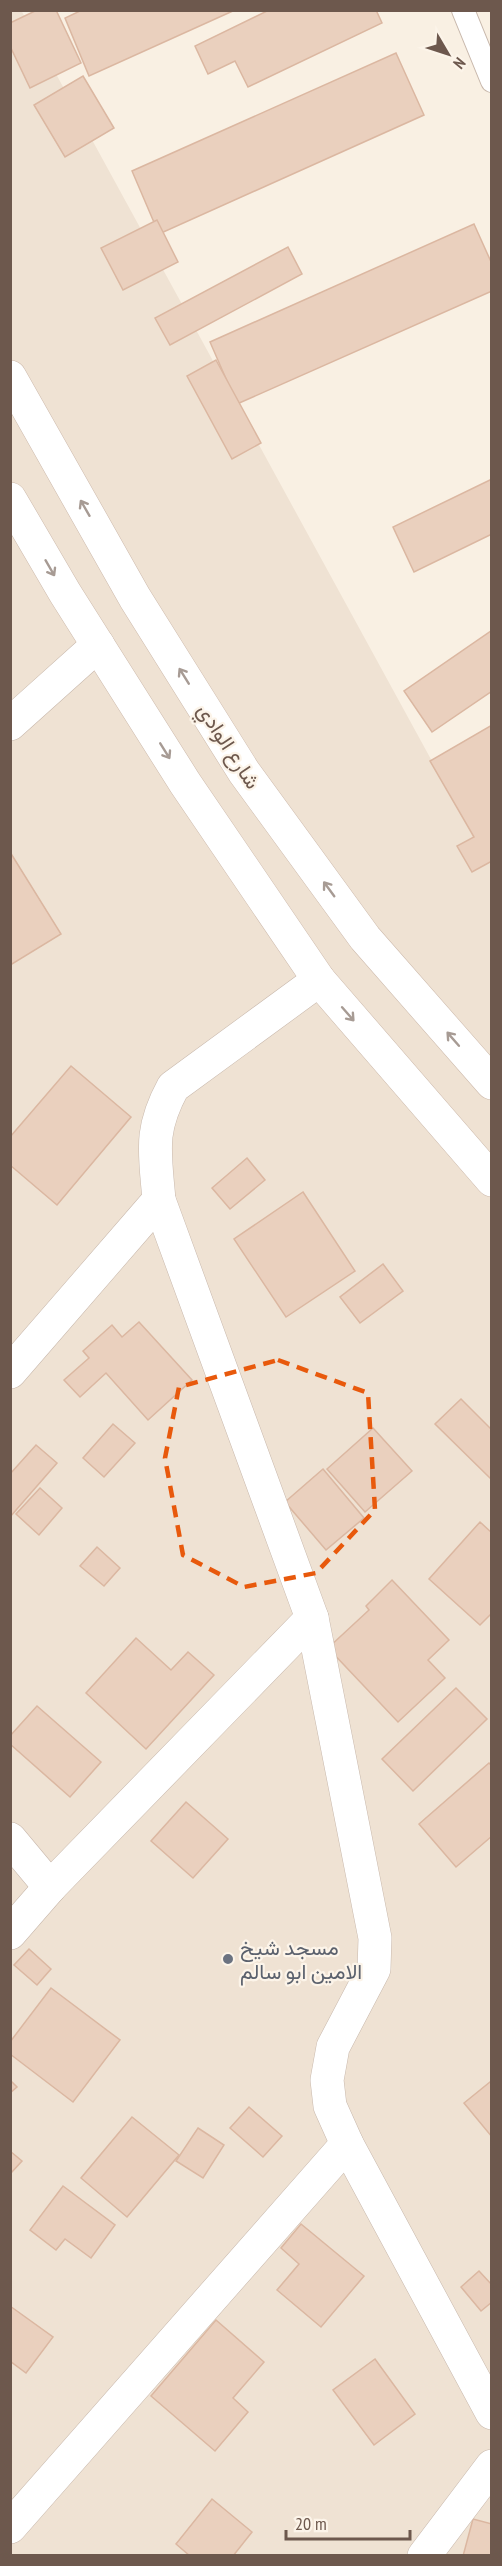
<svg xmlns="http://www.w3.org/2000/svg" width="502" height="2566" font-family="'PT Sans Narrow',Vazirmatn,sans-serif">
<style>
.residential{fill:#efe2d3}
.building{fill:#ead0be;stroke:#dbb7a1;stroke-width:1.5}
.lines{fill:none;stroke-linecap:round;stroke-linejoin:round}
.lane-casing{stroke:#c8b8ac;stroke-width:24}
.street-casing{stroke:#c8b8ac;stroke-width:34}
.secondary-casing{stroke:#cdbaac;stroke-width:34}
.lane{stroke:#fff;stroke-width:22}
.street{stroke:#fff;stroke-width:33}
.secondary{stroke:#fff;stroke-width:33}
.oneway{stroke:#a79b94}
.marked{fill:none;stroke:#e8590c;stroke-width:4.5;stroke-dasharray:12 8;stroke-linejoin:round}
.worship-dot{fill:#6b7280;stroke:#fcf4e9;stroke-width:2}
.labels{text-anchor:middle;dominant-baseline:central;stroke-width:4.5;stroke-linejoin:round;paint-order:stroke}
.street-label{font-size:21px;fill:#6d584d;stroke:#fcf4e9}
.worship-label{font-size:21px;fill:#5b616d;stroke:#fcf4e9;text-anchor:start}
</style>
<rect width="100%" height="100%" fill="#f9f0e3"/>
<polygon class="residential" points="21,10 485,858 491,865 492,2555 11,2556 10,11"/>
<g class="building">
<polygon points="37,10 56,10 81,63 30,88 10,46 10,23"/>
<polygon points="82,10 235,10 89,76 65,18"/>
<polygon points="269,10 376,10 382,23 248,87 235,61 208,74 195,46"/>
<polygon points="396,53 424,115 159,234 132,171"/>
<polygon points="83,76 114,128 65,157 34,105"/>
<polygon points="157,220 178,262 123,290 101,248"/>
<polygon points="474,224 492,264 492,291 237,404 210,342"/>
<polygon points="288,247 302,274 170,345 155,318"/>
<polygon points="216,360 261,443 232,459 187,376"/>
<polygon points="492,479 492,534 414,572 393,527"/>
<polygon points="491,631 492,691 432,732 404,691"/>
<polygon points="492,725 492,861 472,872 457,846 474,837 430,761"/>
<polygon points="10,852 61,934 12,964 10,961"/>
<polygon points="71,1066 131,1117 57,1205 10,1165 10,1137"/>
<polygon points="247,1158 265,1180 230,1209 212,1188"/>
<polygon points="303,1192 355,1271 286,1317 234,1239"/>
<polygon points="383,1264 403,1291 360,1323 340,1297"/>
<polygon points="139,1322 192,1380 148,1420 106,1373 80,1397 64,1380 89,1358 83,1351 112,1325 122,1337"/>
<polygon points="461,1399 492,1430 492,1480 435,1424"/>
<polygon points="113,1424 135,1443 104,1477 83,1458"/>
<polygon points="373,1428 412,1471 365,1512 327,1469"/>
<polygon points="36,1445 57,1463 10,1517 10,1474"/>
<polygon points="323,1469 364,1518 326,1550 285,1502"/>
<polygon points="40,1488 62,1508 39,1535 16,1514"/>
<polygon points="480,1522 492,1533 492,1613 480,1625 429,1579"/>
<polygon points="97,1547 120,1568 104,1586 80,1566"/>
<polygon points="392,1580 449,1640 428,1660 445,1678 398,1722 328,1648 369,1610 366,1606"/>
<polygon points="136,1638 171,1670 188,1652 214,1675 146,1749 86,1693"/>
<polygon points="456,1688 487,1719 413,1791 382,1759"/>
<polygon points="37,1706 101,1762 70,1797 10,1744 10,1736"/>
<polygon points="489,1763 492,1766 492,1836 456,1867 419,1824"/>
<polygon points="186,1802 228,1839 193,1878 151,1841"/>
<polygon points="29,1949 51,1969 37,1985 14,1965"/>
<polygon points="51,1988 120,2040 73,2102 10,2054 10,2042"/>
<polygon points="10,2080 17,2087 10,2093"/>
<polygon points="490,2082 492,2084 492,2137 464,2103"/>
<polygon points="249,2107 282,2136 263,2157 230,2128"/>
<polygon points="132,2117 179,2155 127,2217 81,2178"/>
<polygon points="198,2128 224,2145 203,2178 176,2161"/>
<polygon points="10,2151 22,2161 10,2174"/>
<polygon points="63,2186 115,2225 91,2258 65,2239 56,2250 30,2230"/>
<polygon points="301,2224 364,2276 321,2327 277,2290 299,2264 281,2248"/>
<polygon points="479,2271 492,2285 492,2302 481,2311 461,2287"/>
<polygon points="10,2306 53,2337 26,2373 10,2361"/>
<polygon points="216,2320 264,2362 233,2398 248,2412 215,2451 151,2396"/>
<polygon points="375,2359 415,2414 374,2445 333,2390"/>
<polygon points="212,2499 252,2532 233,2556 190,2556 176,2544"/>
<polygon points="473,2519 492,2524 492,2556 463,2556"/>
</g>
<g class="lines">
<defs>
<polyline id="lane" points="463,10 492,81"/>
<g id="street">
<polyline points="10,724 98,645"/>
<polyline points="159,1200 312,1618 375,1938 374,1969 333,2047 327,2080 330,2106 347,2144 492,2413"/>
<path d="M10,1372L159,1200C155,1152 149,1131 173,1087L319,980"/>
<polyline points="10,1839 50,1887"/>
<polyline points="10,1933 50,1887 312,1618"/>
<polyline points="10,2527 347,2144"/>
<polyline points="424,2556 492,2466"/>
</g>
<g id="secondary">
<polyline points="10,377 135,598 244,772 365,938 492,1083"/>
<polyline points="10,499 65,593 185,783 319,980 492,1180"/>
</g>
</defs>
<use href="#lane" class="lane-casing"/>
<use href="#street" class="street-casing"/>
<use href="#secondary" class="secondary-casing"/>
<use href="#lane" class="lane"/>
<use href="#street" class="street"/>
<use href="#secondary" class="secondary"/>
</g>
<defs><path id="oneway-shaft" d="M-6 0H5M1.5-3L5.5 0L1.5 3" fill="none" stroke-width="1.6" stroke-linecap="round" stroke-linejoin="round" transform="scale(1.5)"/></defs>
<g class="oneway">
<use href="#oneway-shaft" transform="translate(85 508) rotate(-120)"/>
<use href="#oneway-shaft" transform="translate(50 568) rotate(60)"/>
<use href="#oneway-shaft" transform="translate(184 676) rotate(-122)"/>
<use href="#oneway-shaft" transform="translate(165 751) rotate(58)"/>
<use href="#oneway-shaft" transform="translate(329 889) rotate(-126)"/>
<use href="#oneway-shaft" transform="translate(348 1014) rotate(49)"/>
<use href="#oneway-shaft" transform="translate(453 1039) rotate(-131)"/>
</g>
<path class="marked" d="M278,1360L368,1393L375,1510L316,1573L244,1587L183,1555L165,1458L179,1387Z"/>
<circle class="worship-dot" cx="228" cy="1959" r="6"/>
<g class="labels">
<g class="street-label">
<text transform="translate(229 746) rotate(57)">شارع الوادي</text>
</g>
<g class="worship-label">
<text x="240" y="1947">مسجد شيخ<tspan x="240" dy="24">الامين ابو سالم</tspan></text>
</g>
</g>
<rect width="502" height="2566" fill="none" stroke="#6d584d" stroke-width="24"/>
<g transform="translate(448 54) rotate(129)" stroke="#fcf4e9" stroke-width="4.5" paint-order="stroke">
<path d="M0-4.5L10 22L0 15L-10 22Z" fill="#6d584d"/>
<text y="-9" font-size="16" font-weight="bold" text-anchor="middle" fill="#6d584d">N</text>
</g>
<path d="M286 2530v9h124v-9" fill="none" stroke="#6d584d" stroke-width="3"/>
<text x="295" y="2530" font-size="18" fill="#6d584d" stroke="#fcf4e9" stroke-width="4.5" paint-order="stroke">20 m</text>
</svg>
